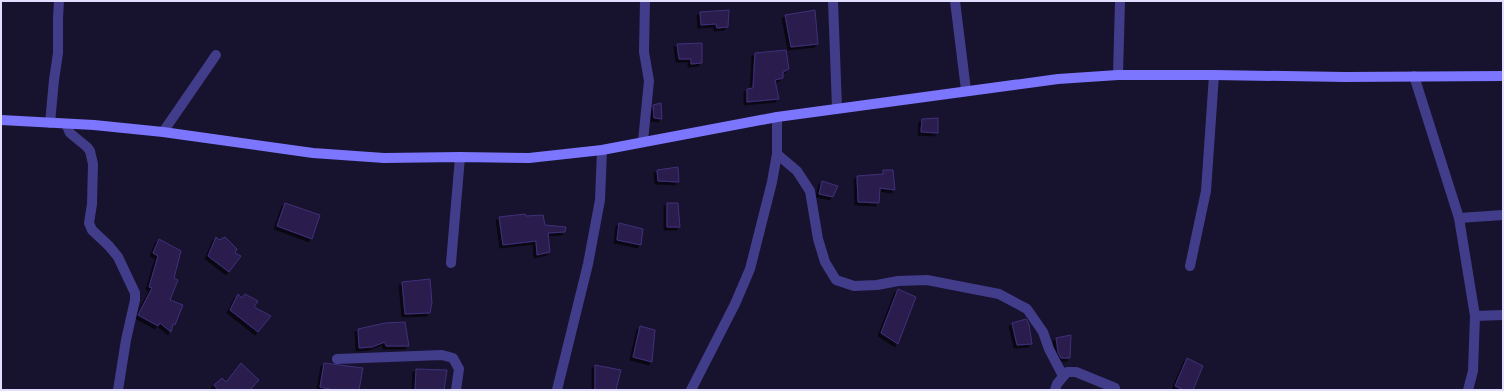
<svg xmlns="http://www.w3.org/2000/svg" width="1504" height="391" font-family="'Exo 2',sans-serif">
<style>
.building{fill:#291e4e;stroke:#40307a;filter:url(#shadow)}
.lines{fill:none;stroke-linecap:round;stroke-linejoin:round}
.street{stroke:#423d8b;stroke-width:10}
.secondary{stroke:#7c75fe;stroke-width:10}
</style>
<defs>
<filter id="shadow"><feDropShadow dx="-3" dy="3" stdDeviation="0" flood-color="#0009"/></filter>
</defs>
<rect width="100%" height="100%" fill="#17122d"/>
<g class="building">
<polygon points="729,10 728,27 717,28 716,24 701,25 700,12"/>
<polygon points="815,10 818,44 791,47 785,15"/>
<polygon points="702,43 702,63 691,64 691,59 679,59 677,44"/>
<polygon points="786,50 789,69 783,72 783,78 775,80 779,99 747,102 747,89 753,88 755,53"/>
<polygon points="661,103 662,119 654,118 653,105"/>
<polygon points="938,118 938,133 921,132 922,119"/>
<polygon points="678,167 679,182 658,181 657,170"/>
<polygon points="883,170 893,170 895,190 880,188 879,203 858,202 857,176 883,174"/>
<polygon points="822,181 838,186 833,197 819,194"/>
<polygon points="285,203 320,215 312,239 277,226"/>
<polygon points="667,203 678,203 680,227 667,227"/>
<polygon points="525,214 526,216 543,215 545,225 566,227 565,232 548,233 550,252 537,255 536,241 503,245 499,217"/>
<polygon points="619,223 643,229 641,245 617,240"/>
<polygon points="216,237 219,240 225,237 237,249 235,253 241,256 229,272 208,256"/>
<polygon points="159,239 181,251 174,278 178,280 170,300 183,305 175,325 173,324 171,332 160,323 158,326 138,315 152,288 149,287 158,256 153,253"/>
<polygon points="430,279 432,303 430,313 405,314 402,282"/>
<polygon points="898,289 916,297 898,344 881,333"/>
<polygon points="238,294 242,298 245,294 258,301 254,307 271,316 258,332 230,310"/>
<polygon points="1026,319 1029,324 1032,344 1017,345 1012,323"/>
<polygon points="405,322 409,346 386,346 385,342 372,347 359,348 358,329 385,323"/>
<polygon points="640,326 655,330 652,362 633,357"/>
<polygon points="1071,335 1070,358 1061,358 1058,352 1056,338"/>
<polygon points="1187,358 1203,366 1193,390 1184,390 1175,386"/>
<polygon points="241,363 259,380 250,390 218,390 214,385 222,378 226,382"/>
<polygon points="324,363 363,368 359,390 334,390 320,387"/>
<polygon points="595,365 621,370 616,390 595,390"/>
<polygon points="416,369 447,370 444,390 415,390"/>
</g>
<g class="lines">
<g class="street">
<polyline points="833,1 837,108"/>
<polyline points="955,1 966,90"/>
<polyline points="1118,75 1120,1"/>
<polyline points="1414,76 1459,218 1475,316 1473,371 1468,390"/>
<polyline points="50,123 54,80 58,53 58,18 59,1"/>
<polyline points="66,124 70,133 87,147 90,151 93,164 92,204 89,223 92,230 109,246 118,257 135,293 135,300 126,340 118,390"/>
<polyline points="163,132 216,55"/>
<polyline points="643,141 649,81 644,52 645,1"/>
<polyline points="777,154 797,171 810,191 818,239 825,262 836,280 854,286 877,285 898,281 927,280 999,294 1027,309 1043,332 1049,349 1063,376"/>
<polyline points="1459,218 1503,215"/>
<polyline points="451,263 460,157"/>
<polyline points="1190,266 1206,191 1214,75"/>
<polyline points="1475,316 1503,315"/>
<polyline points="337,359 442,355 453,358 459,369 456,390"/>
<polyline points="557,390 588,264 600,200 602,150"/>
<polyline points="691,390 735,304 750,269 772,182 777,154 777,117"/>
<polyline points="1055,390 1057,384 1067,372 1076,372 1115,388"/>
</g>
<polyline class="secondary" points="1,120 94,125 163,132 313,153 384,158 460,157 529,158 602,150 777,117 1058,79 1118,75 1214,75 1345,77 1503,76"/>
</g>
<rect width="1504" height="391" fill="none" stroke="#e2deff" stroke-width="4"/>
</svg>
